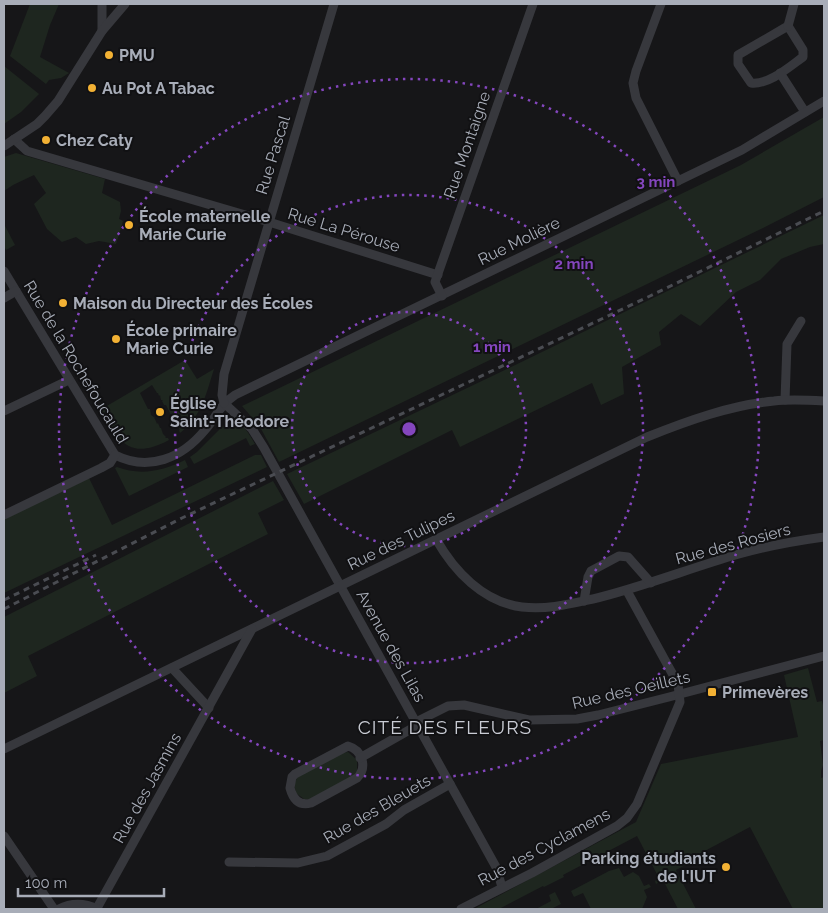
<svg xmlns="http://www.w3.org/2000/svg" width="828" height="913" font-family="Raleway,sans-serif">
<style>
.green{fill:#1e261f}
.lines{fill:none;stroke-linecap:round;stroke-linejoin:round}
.minor{stroke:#37383d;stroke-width:9}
.rail{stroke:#4a4c52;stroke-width:3;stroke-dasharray:6 5;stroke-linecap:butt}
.ring{fill:none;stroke:#8446be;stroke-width:2.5;stroke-dasharray:2.5 5}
.poi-dot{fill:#f2b134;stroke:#111113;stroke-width:2}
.labels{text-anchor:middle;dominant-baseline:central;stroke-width:4;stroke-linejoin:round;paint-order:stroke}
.poi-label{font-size:16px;font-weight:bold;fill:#a8adb8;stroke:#111113;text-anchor:start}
.street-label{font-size:16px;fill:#a8adb8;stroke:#111113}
.quarter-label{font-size:19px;letter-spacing:1px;fill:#c9ccd4;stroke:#111113}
.centre{fill:#8446be;stroke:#111113;stroke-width:2.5}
.ring-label{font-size:15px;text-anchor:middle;font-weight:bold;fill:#8446be;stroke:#111113;stroke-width:4;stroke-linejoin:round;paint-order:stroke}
</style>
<rect width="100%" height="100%" fill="#161618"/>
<g class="green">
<polygon points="30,4 59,4 50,25 40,57 69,73 61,78 49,80 46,84 10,56"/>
<polygon points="4,66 39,94 21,112 4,124"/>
<polygon points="824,117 824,197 763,228 279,462 260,427 242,406 741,165"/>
<polygon points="16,153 105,179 102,193 120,202 121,211 119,219 123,221 116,244 99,241 86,244 76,237 62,242 47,229 34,204 46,193 34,175 13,185 4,191 4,157"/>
<polygon points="824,215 824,244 810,247 781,259 760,280 736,292 700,326 681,314 659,332 661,345 622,367 624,394 601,405 592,383 460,447 452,430 304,504 287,474 509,368"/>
<polygon points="4,224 15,245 6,250 4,246"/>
<path d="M185,360L197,379L214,369C206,394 202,416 180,433L179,430L181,428L179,429L178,424H176L174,420L175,419H173L166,405H164L162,401L163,400H161L160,395L159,396L158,393H157L152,385L140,393L148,409H150L151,415L155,418L154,419H155L157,424L158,423L160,428H161L163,434L166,437L165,438H168L169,440C129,461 120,442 100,410Z"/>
<path d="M229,420C242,420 249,434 255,444L250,446L246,438L194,464L190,457L197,452Z"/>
<polygon points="255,455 261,455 267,467 4,593 4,519 89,478 112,525"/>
<path d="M185,460L188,467L129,496L115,468L117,467C140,476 163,471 185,460Z"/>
<polygon points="273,481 284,500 258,513 268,534 28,656 37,676 4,693 4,617"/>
<polygon points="808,668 817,702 822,701 824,709 824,740 820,741 823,765 821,771 821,778 824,777 824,909 793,909 750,827 699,854 697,859 698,863 694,866 691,862 676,870 696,909 678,909 663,880 656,884 655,881 659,878 637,836 563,875 564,877 544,887 543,886 499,909 474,909 636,822 661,764 798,737 784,675"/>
<polygon points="348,752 357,760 357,771 353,776 311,799 304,799 296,793 294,784 298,776 341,753"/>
<polygon points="619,868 624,877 633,872 639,876 644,886 649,884 651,887 644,890 647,897 642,909 591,909 583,893 574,897 571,891 609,871"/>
<polygon points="555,892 561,904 551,909 536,909 551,901 549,895"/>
</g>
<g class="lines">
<g class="minor">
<polyline points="102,4 102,31"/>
<polyline points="661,4 636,71 633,83 636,98 678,181"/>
<path d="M788,26L803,50V57C789,67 769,85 751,83L738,64V55Z"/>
<polyline points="788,26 794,4"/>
<polyline points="780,73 805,112"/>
<polyline points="14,139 27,151 269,222 438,275"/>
<polyline points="4,146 37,124 45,116 58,101 102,31 125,4"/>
<path d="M4,271L115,455C149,472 182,458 205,430C217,416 219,406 235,395L742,150L824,101"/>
<polyline points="442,296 435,282 533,4"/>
<polyline points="4,298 16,291"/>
<polyline points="785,400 787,344 801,321"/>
<polyline points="224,403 252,429 264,448 496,867 502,887"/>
<polyline points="224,403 222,395 224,374 334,4"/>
<polyline points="4,411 69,380"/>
<polyline points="4,515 101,468 110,463 115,455"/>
<path d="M436,539C454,571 483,602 522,607C547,610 570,604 593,599C643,587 690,568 739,554C767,546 795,541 824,537"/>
<polyline points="584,601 588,577 591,571 619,556 628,557 651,583"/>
<polyline points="172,668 209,708"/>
<path d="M348,746C362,750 368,767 357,778L311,803C299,806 293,799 290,788L292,777L295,774Z"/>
<path d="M4,749L647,437C687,421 731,405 774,401C790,399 807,400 824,401"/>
<polyline points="360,758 411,729 420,720 448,706 464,705 529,720 577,719 598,715 669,697 824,656"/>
<polyline points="4,836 54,909"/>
<polyline points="229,862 298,863 327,856 386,824 404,810 450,784"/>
<polyline points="97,908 252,629"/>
<path d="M59,909C72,902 85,903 98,909"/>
<polyline points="461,909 532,873 617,826 627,818 637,804 680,702 678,684 627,591"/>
</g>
<g class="rail">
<polyline points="4,600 96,555"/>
<polyline points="4,609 182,518 650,296 824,211"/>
</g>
</g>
<g class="ring">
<circle cx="409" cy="429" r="117"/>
<circle cx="409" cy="429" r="234"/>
<circle cx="409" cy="429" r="350"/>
</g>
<g class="poi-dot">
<circle cx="109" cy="55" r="5"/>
<circle cx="92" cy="88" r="5"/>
<circle cx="46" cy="140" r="5"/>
<circle cx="129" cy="225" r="5"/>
<circle cx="63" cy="303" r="5"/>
<circle cx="116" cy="339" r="5"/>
<circle cx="160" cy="412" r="5"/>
<rect x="707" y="687" width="10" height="10" rx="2.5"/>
<circle cx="726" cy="867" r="5"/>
</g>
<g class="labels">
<g class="poi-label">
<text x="119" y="55">PMU</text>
<text x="102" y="88">Au Pot A Tabac</text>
<text x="56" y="140">Chez Caty</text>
<text x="139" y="216">École maternelle<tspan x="139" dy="18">Marie Curie</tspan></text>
<text x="73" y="303">Maison du Directeur des Écoles</text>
<text x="126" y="330">École primaire<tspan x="126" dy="18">Marie Curie</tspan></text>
<text x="170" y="403">Église<tspan x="170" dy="18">Saint-Théodore</tspan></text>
<text x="722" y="692">Primevères</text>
<text x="716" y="858" text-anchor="end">Parking étudiants<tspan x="716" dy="18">de l'IUT</tspan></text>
</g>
<g class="street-label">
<text transform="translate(467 145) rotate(-71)">Rue Montaigne</text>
<text transform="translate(273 155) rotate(-73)">Rue Pascal</text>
<text transform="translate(344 230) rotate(17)">Rue La Pérouse</text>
<text transform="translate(519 241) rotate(-26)">Rue Molière</text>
<text transform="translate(76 362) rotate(59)">Rue de la Rochefoucauld</text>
<text transform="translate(401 540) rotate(-26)">Rue des Tulipes</text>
<text transform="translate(733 544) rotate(-15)">Rue des Rosiers</text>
<text transform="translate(391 646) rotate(61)">Avenue des Lilas</text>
<text transform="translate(631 690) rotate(-13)">Rue des Oeillets</text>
<text transform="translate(147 788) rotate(-61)">Rue des Jasmins</text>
<text transform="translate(377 809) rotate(-30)">Rue des Bleuets</text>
<text transform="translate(544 847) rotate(-28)">Rue des Cyclamens</text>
</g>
<g class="quarter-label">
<text x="445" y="727">CITÉ DES FLEURS</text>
</g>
</g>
<circle cx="409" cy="429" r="8" class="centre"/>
<g class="ring-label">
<text x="656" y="187">3 min</text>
<text x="574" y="269">2 min</text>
<text x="492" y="352">1 min</text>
</g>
<rect width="828" height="913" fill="none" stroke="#a8adb8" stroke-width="10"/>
<path d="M18 888v8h146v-8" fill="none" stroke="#a8adb8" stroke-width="2.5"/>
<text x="25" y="888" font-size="15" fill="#a8adb8" stroke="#111113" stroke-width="4" paint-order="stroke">100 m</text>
</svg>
